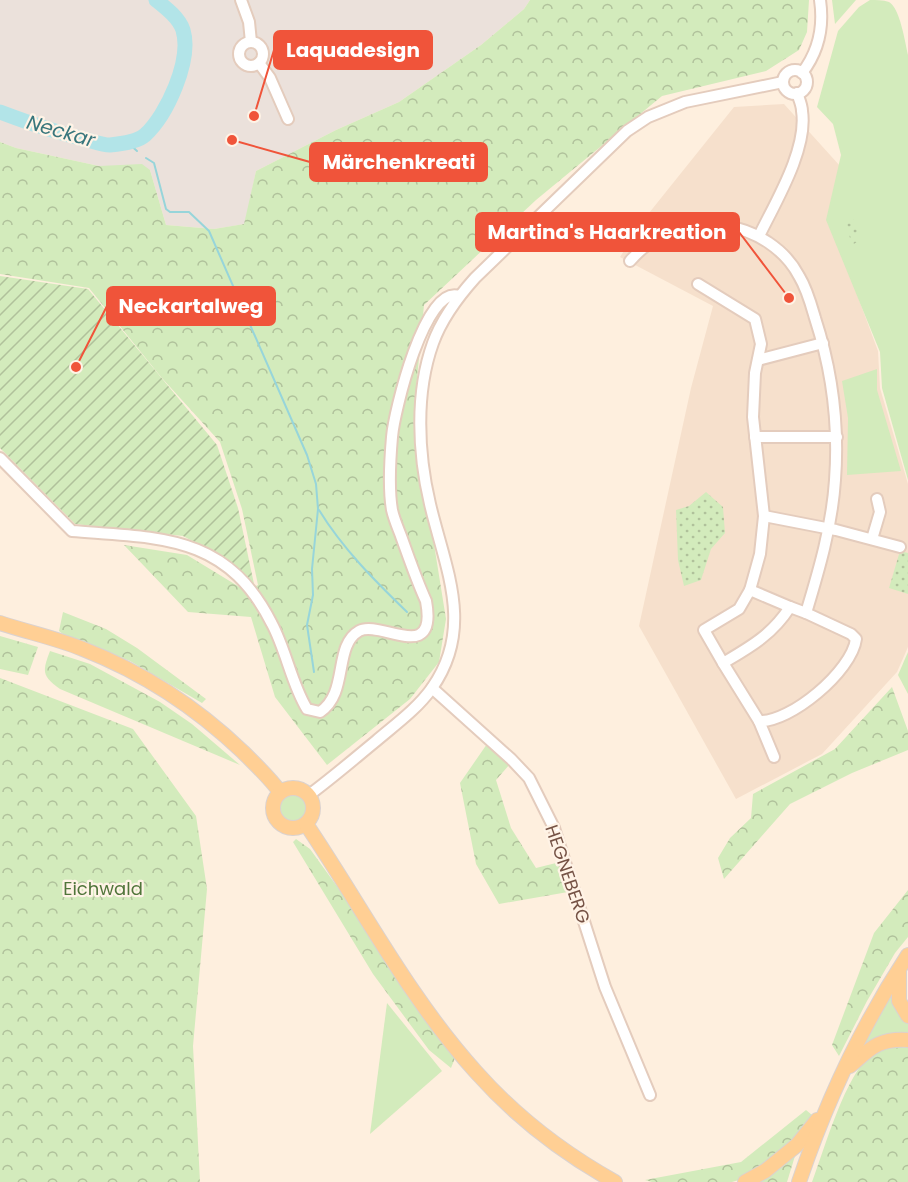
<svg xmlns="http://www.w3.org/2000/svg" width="908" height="1182" font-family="Poppins,sans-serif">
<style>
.residential{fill:#f6e0cc}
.industrial{fill:#ebe1db}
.grass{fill:#d3ebbc}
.forest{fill:url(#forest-crowns)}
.park{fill:url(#park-dots)}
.garden{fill:url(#garden-furrows)}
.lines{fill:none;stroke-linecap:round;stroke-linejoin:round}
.stream{stroke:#97d5da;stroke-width:2}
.river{stroke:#b2e4e8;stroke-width:15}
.minor-casing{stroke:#e4ccbd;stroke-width:14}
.major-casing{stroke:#dbd2cf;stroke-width:16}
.minor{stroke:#fff;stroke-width:10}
.major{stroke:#ffcf94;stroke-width:14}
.labels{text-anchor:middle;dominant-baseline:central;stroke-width:4.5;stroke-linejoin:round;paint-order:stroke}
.street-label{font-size:18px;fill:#755245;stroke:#fff3e6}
.park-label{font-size:18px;fill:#50753a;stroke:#fff3e6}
.water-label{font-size:20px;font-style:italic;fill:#38767c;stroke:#fff3e6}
.leader{fill:none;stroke:#f0543a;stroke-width:2}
.callout-dot{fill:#f0543a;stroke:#fff3e6;stroke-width:2}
.callout{fill:#f0543a;stroke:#f0543a;stroke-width:2}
.callout-label{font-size:20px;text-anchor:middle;font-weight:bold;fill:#fff}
</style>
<defs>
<pattern id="forest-crowns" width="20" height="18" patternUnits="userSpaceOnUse" patternTransform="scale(1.5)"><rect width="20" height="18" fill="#d3ebbc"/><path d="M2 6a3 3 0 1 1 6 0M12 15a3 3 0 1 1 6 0" fill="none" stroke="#b0c19b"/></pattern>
<pattern id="park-dots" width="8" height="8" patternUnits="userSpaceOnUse" patternTransform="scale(1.5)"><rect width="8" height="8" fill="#d3ebbc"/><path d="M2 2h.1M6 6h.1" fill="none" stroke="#b0c19b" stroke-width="1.8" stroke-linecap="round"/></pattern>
<pattern id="garden-furrows" width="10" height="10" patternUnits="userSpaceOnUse" patternTransform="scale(1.5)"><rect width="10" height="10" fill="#d3ebbc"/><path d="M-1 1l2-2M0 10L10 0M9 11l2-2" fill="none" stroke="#b0c19b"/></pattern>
</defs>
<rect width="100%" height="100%" fill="#feefde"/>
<polygon class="residential" points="784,104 840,166 829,219 878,351 880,388 908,484 908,647 897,672 822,754 736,799 639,626 691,388 713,306 620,257 645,218 734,107"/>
<polygon class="industrial" points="0,0 530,0 524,9 481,45 399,102 336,130 256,171 245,224 214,229 166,225 150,170 99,166 16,148 0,142"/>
<g class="grass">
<polygon points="832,0 856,0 835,24"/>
<path d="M870,0C876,0 883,0 889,2C900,8 905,42 908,55V480L882,388L880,352L826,220L841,155L833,124L817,107L838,31L859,7Z"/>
<polygon points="877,369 877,390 901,471 847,475 848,418 842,381"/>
<polygon points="908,652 908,694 898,675"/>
<circle cx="293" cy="807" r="16"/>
<path d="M894,990L908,1020V1034C890,1031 878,1038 863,1046Z"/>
<polygon points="387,1003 442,1071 370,1134"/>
</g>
<g class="forest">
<polygon points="530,0 809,0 807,32 799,50 766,71 662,96 536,200 424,305 415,400 417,469 433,538 446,619 439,662 410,699 327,765 275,697 251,617 188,612 124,545 187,555 246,591 258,585 242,509 220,442 161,377 89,288 0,274 0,142 16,148 99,166 142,164 150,170 166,225 214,229 244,224 256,171 336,130 399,102 481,45 524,9"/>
<polygon points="63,612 106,629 137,648 206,699 202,703 130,661 68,638 59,631"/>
<polygon points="0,636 38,647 28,675 0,669"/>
<path d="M50,651L90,664L160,702L192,724L240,765L60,689C42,676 42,672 50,651Z"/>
<polygon points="0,678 133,729 196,816 207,889 193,1046 200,1182 0,1182"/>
<polygon points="892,687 908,731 908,750 852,773 790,804 724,879 718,858 730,838 751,818 753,794 835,749"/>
<polygon points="487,744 510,764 496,780 511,828 536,868 560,862 568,892 499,904 476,864 460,783"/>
<polygon points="296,839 310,849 349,903 396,977 455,1058 451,1068 429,1050 373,974 293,842"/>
<polygon points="908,890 908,937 895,953 867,1001 839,1056 832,1045 874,933"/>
<path d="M894,1046L908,1048V1182H812C825,1148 845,1074 873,1053C878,1049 888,1048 894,1046Z"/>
<path d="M806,1110L812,1115C793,1141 766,1174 732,1182H652L645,1180L741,1162Z"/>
<polygon points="795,1156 787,1182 759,1182 761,1180"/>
</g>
<g class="park">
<polygon points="852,217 858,229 857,242 852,245 846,224"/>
<polygon points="706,492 723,507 725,533 711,549 701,580 684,586 678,560 676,510 689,506"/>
<polygon points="900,551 908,553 908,594 889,588"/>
</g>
<polygon class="garden" points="0,276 88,289 217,445 238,508 254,584 213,552 183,536 75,524 0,448"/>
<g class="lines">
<g class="stream">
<polyline points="127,142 137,151"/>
<polyline points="146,158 154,163 166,209 170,212 189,212 209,231 307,455 316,484 318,509 312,569 313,595 307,625 314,672"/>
<path d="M319,510C343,549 375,581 407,612"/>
</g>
<path class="river" d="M0,112C29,123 58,133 88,140C95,142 103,145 110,145C121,144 137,142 145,135C167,115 192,60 183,30C179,18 166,8 156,0"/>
<defs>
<g id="minor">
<polyline points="241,0 249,22 251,42"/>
<circle cx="251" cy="54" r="12"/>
<polyline points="259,63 270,78 288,119"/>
<circle cx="795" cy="82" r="12"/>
<path d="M802,73C819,51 824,27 820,0"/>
<path d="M759,236C775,203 808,149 802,111C802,105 799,99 797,93"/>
<path d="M630,261C656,231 688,220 727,226C756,231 785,249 799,276C807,289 811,304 815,318C832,370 839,426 835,480C832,526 819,570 806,613L851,634L856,639C852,671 790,723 759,721L774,757"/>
<polyline points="698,284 755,319 761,344 755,373 753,417 764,516 760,554 750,590"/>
<polyline points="758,360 823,343"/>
<polyline points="755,437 837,437"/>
<path d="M0,458L72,531C160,538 227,534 272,624C286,650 292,685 307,709L320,712C349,693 333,646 359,631C380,619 438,666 426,601C416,579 409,558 401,536C398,528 394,519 392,510C388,487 390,460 392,437C394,412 425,284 459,296"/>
<polyline points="764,516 836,530 900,547"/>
<polyline points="872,539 880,512 877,499"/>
<polyline points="723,663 704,630 739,609 750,590 790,607"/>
<polyline points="432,688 511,759 529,778 554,828 605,987 650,1095"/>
<path d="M759,721L723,663C750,647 772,635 790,607L806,613"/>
<path d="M309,795C332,778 354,759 376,741C396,724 417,709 432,688C475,627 445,568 430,504C418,453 415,393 433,343C442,318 458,297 475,278L627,131L648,117L685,102L783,82"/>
</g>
<g id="major">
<path d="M0,623C27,632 56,638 83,649C142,672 197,708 243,752C256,765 269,777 280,792"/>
<circle cx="293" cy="808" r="20"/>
<path d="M306,824C362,907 409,998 476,1072C516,1117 563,1153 615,1182"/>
<polyline points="899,971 899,1001 908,1016"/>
<path d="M850,1066C870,1049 878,1038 908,1040"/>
<polyline points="745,1182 765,1171 797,1145 817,1120"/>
<path d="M799,1182C826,1102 862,1025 908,955"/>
</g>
</defs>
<use href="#minor" class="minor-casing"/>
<use href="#major" class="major-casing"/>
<use href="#minor" class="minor"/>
<use href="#major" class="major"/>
</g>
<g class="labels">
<g class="street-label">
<text transform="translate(568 874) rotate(71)">HEGNEBERG</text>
</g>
<g class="park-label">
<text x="103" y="888">Eichwald</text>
</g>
<g class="water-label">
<text transform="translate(61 131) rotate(16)">Neckar</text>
</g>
</g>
<path class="leader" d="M254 116L274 50M232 140L310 162M789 298L739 232M76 367L107 306"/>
<g class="callout-dot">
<circle cx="254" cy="116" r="6"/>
<circle cx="232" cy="140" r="6"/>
<circle cx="789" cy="298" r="6"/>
<circle cx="76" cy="367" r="6"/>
</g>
<g class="callout">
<rect x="274" y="31" width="158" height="38" rx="6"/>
<rect x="310" y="143" width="177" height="38" rx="6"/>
<rect x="476" y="213" width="263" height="38" rx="6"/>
<rect x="107" y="287" width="168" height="38" rx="6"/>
</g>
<g class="callout-label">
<text x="353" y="57">Laquadesign</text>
<text x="399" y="169">Märchenkreati</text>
<text x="607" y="239">Martina's Haarkreation</text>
<text x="191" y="313">Neckartalweg</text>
</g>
</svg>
